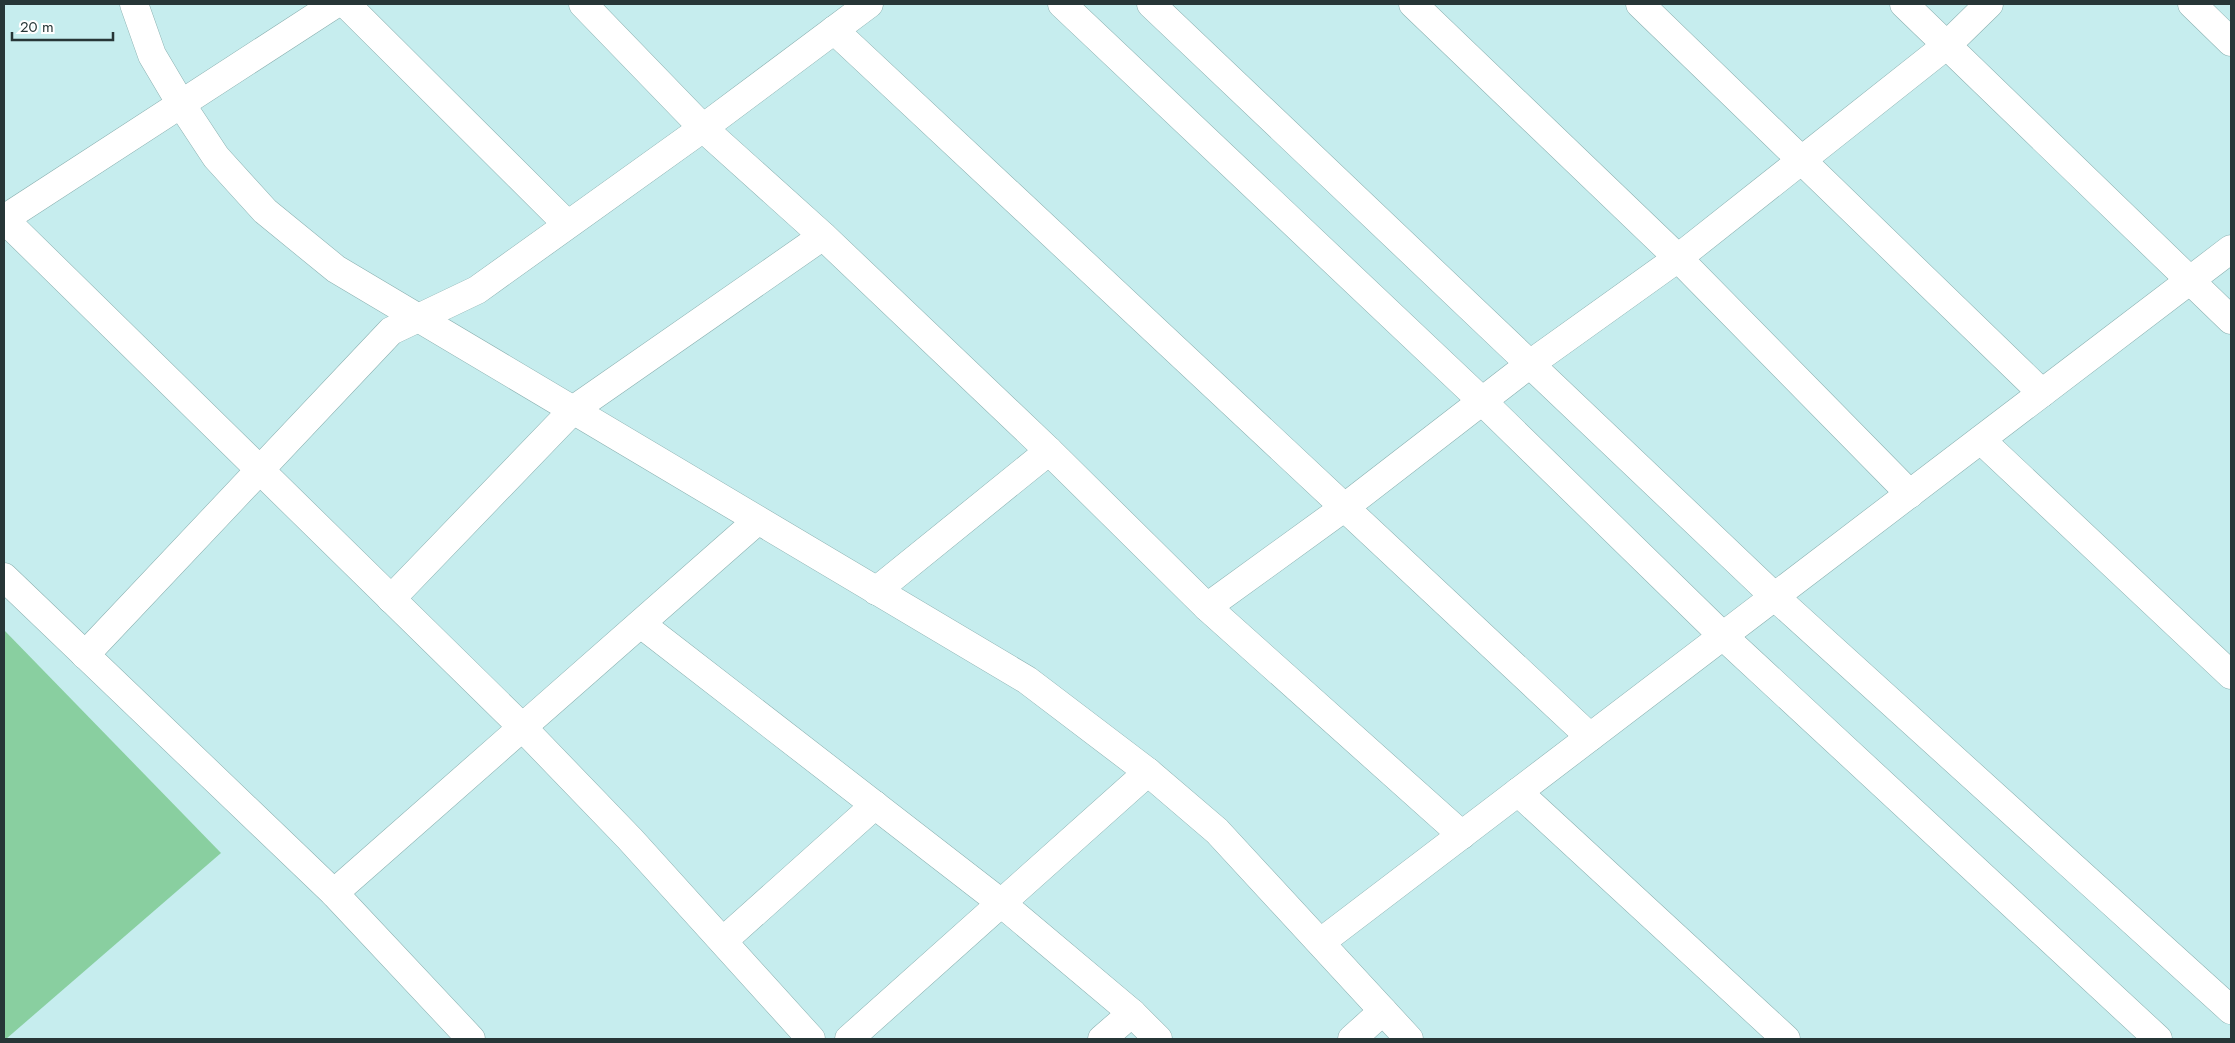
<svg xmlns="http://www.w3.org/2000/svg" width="2235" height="1043" font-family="Jost,sans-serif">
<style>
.green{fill:#89cfa0}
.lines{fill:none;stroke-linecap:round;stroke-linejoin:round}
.minor-casing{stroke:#8ab0b0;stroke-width:29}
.minor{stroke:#fff;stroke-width:28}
</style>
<rect width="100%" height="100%" fill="#c6edee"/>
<polygon class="green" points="4,630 221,853 6,1039 4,1039"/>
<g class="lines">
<defs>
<g id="minor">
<polyline points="134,4 152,55 181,104 216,157 265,211 336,269 1027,680 1148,772 1217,831 1409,1039"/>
<polyline points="346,4 567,224"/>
<polyline points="583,4 703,128 823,236 1049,451 1207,607 1462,835"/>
<polyline points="1062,4 1482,401 1723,636 2158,1039"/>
<polyline points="1151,4 1775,597 2231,1010"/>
<polyline points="1413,4 1678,258 1910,494"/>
<polyline points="1640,4 2042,393"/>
<polyline points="1904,4 2231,320"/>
<polyline points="2192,4 2231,42"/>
<polyline points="834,30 1590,737"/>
<polyline points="4,219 522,727 630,839 811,1039"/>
<polyline points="4,219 335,4"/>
<polyline points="1981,440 2231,675"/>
<polyline points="4,577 334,893 471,1039"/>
<polyline points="876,591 1049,451"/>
<polyline points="391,599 573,410 823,236"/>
<polyline points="1207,607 1345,507 1530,364 1678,258 1947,45 1989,4"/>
<polyline points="641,624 1000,902 1132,1013 1158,1039"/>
<polyline points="85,655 391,331 477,290 703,128 869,4"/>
<polyline points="1518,792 1786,1039"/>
<polyline points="334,893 757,521"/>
<polyline points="723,941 875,805"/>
<polyline points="1321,942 2231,249"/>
<polyline points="849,1039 1148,772"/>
<polyline points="1102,1039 1132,1013"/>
<polyline points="1352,1039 1383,1011"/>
</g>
</defs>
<use href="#minor" class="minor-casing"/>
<use href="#minor" class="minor"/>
</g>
<rect width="2235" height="1043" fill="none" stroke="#273637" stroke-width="10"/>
<path d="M12 32v8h101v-8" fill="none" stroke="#273637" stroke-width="2.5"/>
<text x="20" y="32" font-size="15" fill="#273637" stroke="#ffffff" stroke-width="4" paint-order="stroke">20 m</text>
</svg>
